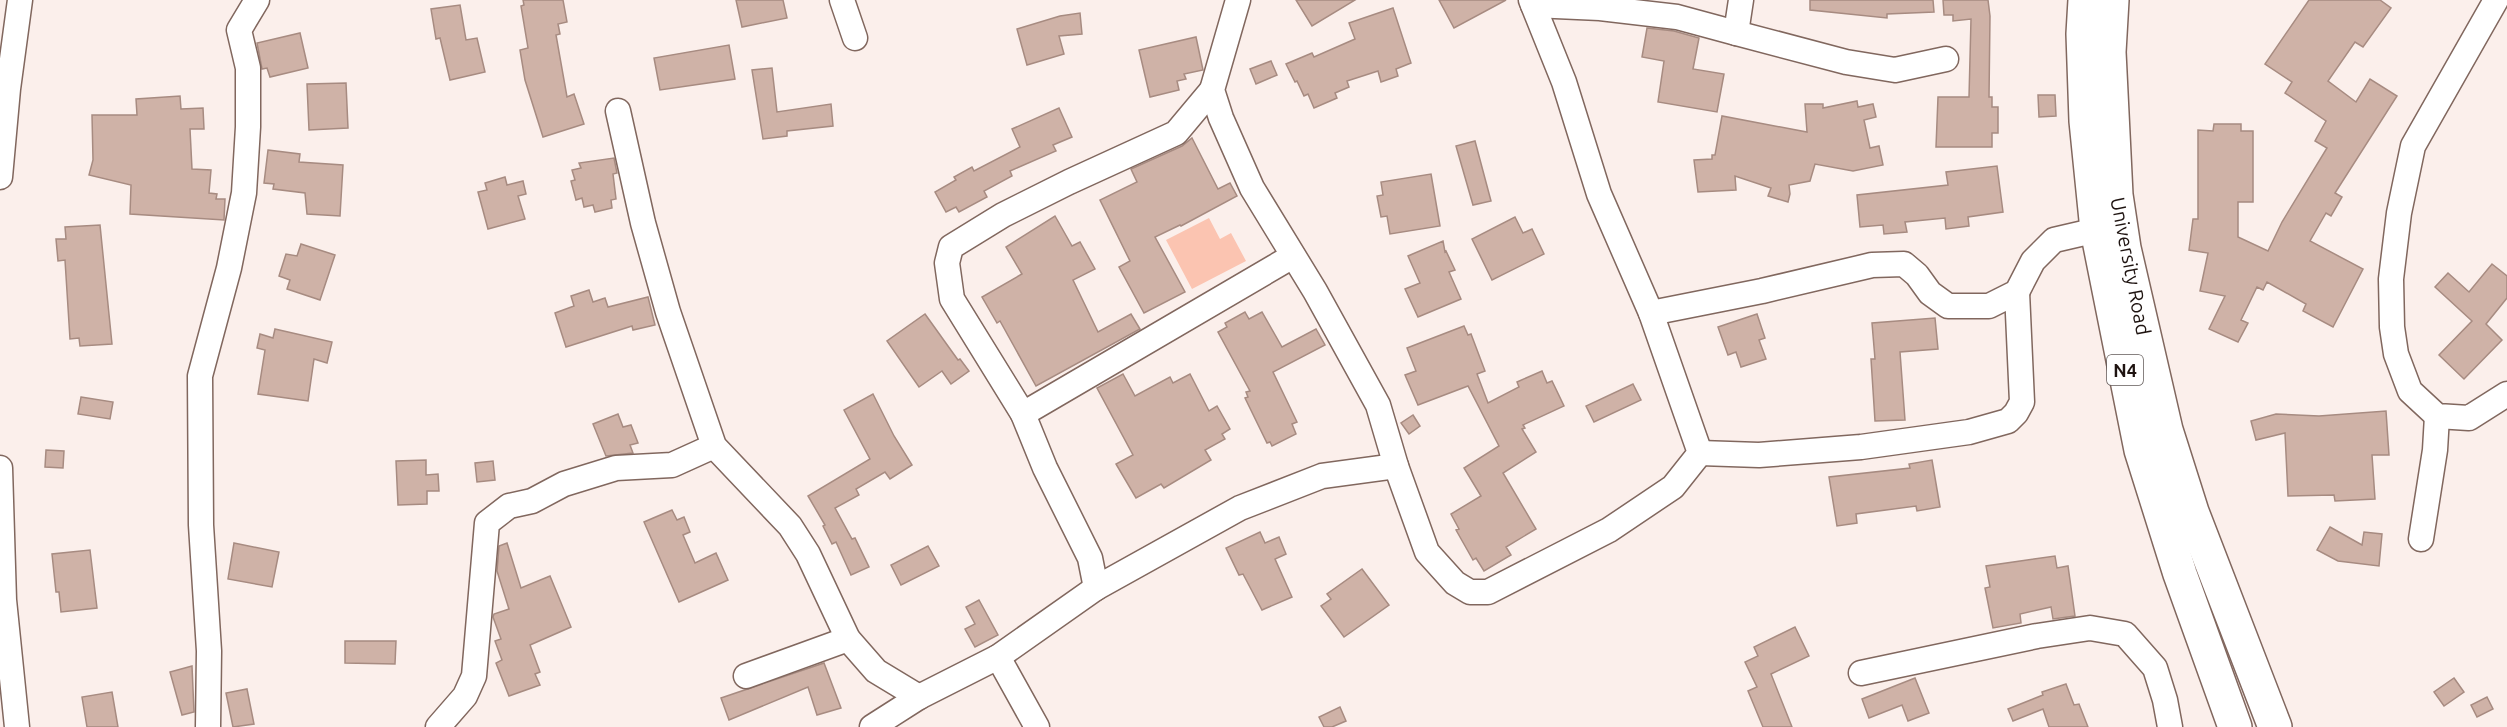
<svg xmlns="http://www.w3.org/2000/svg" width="2507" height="727" font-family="Ubuntu,sans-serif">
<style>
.green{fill:#fbc4b1}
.building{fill:#cfb2a7;stroke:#a78b81;stroke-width:1.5}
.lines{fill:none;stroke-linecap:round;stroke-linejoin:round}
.minor-casing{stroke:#81675e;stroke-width:27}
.highway-casing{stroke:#81675e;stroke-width:36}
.minor{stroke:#fff;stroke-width:24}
.highway{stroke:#fff;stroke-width:33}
.labels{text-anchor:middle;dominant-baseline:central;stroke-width:4.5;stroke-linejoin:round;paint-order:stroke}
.shield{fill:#fff;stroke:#625a58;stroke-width:1.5}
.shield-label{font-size:18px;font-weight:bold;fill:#1f1411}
.street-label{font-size:20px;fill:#1f1411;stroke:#fff}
</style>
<rect width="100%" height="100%" fill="#fbefeb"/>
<polygon class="green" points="1209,218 1220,239 1231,233 1246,261 1192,289 1166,240"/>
<g class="building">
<polygon points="523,0 563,0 567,22 558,24 560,34 556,35 567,97 574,94 584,124 543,137 525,80 520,50 528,48 521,6 524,5"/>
<polygon points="736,0 783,0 787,18 742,27"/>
<polygon points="1296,0 1355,0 1312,26"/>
<polygon points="1439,0 1506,0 1454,28"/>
<polygon points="1810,0 1933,0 1934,12 1887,14 1887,18 1810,10"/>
<polygon points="1943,0 1988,0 1990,16 1989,97 1992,97 1992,107 1998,107 1998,133 1992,133 1992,147 1936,147 1938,97 1969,97 1971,19 1953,21 1953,15 1944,15"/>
<polygon points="2309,0 2380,0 2391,8 2363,47 2355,42 2328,81 2356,102 2370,79 2397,96 2335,193 2342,197 2331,216 2326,213 2310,241 2363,269 2333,327 2303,311 2306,304 2267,282 2263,290 2257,287 2241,320 2248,323 2238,342 2209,329 2225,296 2200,291 2208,253 2189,250 2193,219 2198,219 2198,130 2213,131 2214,124 2241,124 2241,131 2253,131 2253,202 2238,202 2238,237 2268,251 2282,222 2327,148 2315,141 2326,121 2285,93 2292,82 2265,64"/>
<polygon points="460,5 466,40 477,38 485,72 450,80 440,38 436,39 431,9"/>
<polygon points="1393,8 1411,63 1396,69 1398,76 1381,82 1378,71 1347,81 1349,87 1335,93 1337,98 1314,108 1308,94 1304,96 1297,81 1295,82 1286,64 1312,53 1314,57 1355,39 1349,23"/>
<polygon points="1080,13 1082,34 1059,36 1064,54 1027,65 1017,29 1060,16"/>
<polygon points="1647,28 1674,31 1699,38 1693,69 1724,74 1717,112 1658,102 1664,61 1642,57"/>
<polygon points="300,33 308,68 270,77 267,68 262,69 257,43"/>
<polygon points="1196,37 1203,70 1184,74 1186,79 1177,81 1179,90 1150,97 1139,50"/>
<polygon points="729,45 735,79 660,90 654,58"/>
<polygon points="1271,61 1277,75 1256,84 1250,69"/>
<polygon points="772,68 777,112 831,104 833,126 787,131 787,136 763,139 752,70"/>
<polygon points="346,83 348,128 309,130 307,84"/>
<polygon points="2038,95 2055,95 2056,116 2039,117"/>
<polygon points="180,96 181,109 203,108 204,129 190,129 192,169 211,170 209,193 217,194 216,199 225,199 224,220 130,214 131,185 89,175 93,160 92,115 137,115 136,99"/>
<polygon points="1857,101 1858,107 1873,104 1876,117 1864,120 1870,148 1879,146 1883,165 1853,171 1815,164 1810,181 1789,185 1790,194 1788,202 1768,196 1771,188 1735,176 1736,190 1698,192 1694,160 1712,159 1712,155 1715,155 1722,116 1807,132 1805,104 1823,104 1823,108"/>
<polygon points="1059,108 1072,137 1053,145 1056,151 1010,171 1012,176 984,191 987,197 959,212 956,207 946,212 935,192 956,180 954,177 972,167 974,171 1020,147 1012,129"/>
<polygon points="1192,138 1218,189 1230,183 1237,196 1181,226 1180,225 1155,237 1185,292 1144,313 1119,267 1130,261 1100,200 1137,182 1131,169 1182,146"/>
<polygon points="1475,141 1491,201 1473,205 1456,146"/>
<polygon points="268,150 300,154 299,162 343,165 340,216 307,214 305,193 273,189 274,184 264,183"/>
<polygon points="614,158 617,173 613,174 616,199 611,200 612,208 595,212 593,205 584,207 582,198 576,200 571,181 575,180 572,170 581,168 579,163"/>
<polygon points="1997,166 2003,212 1968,217 1969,226 1946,229 1945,218 1905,222 1907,232 1884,234 1883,225 1860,227 1857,195 1948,185 1946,172"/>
<polygon points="1431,174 1440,226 1390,234 1387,216 1381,217 1377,196 1383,195 1381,182"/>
<polygon points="505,177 507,185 523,181 526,194 518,196 525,219 488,229 478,192 487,190 485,183"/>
<polygon points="1055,216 1072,246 1080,242 1095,269 1073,280 1098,332 1131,314 1140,329 1036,386 1000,321 997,323 982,297 1022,274 1006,247"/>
<polygon points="1515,217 1523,233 1532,229 1544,254 1492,280 1472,239"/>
<polygon points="100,225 112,344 80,346 79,338 70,339 65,260 58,261 56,239 66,239 65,227"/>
<polygon points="1443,241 1445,252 1446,251 1455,270 1449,272 1461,299 1418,317 1405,289 1420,283 1408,256"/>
<polygon points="301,244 335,255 320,300 287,289 290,280 279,276 286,254 297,256"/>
<polygon points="2492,264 2507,276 2507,298 2486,324 2502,340 2464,379 2439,355 2472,321 2435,287 2448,273 2469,292"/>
<polygon points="589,290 593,302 605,298 608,307 648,297 655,325 633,330 632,326 566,347 555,313 574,306 571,296"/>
<polygon points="1245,312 1249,319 1262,312 1282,347 1316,329 1325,345 1273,372 1297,422 1292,424 1296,434 1272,446 1270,442 1267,443 1245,398 1248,397 1246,392 1250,391 1218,332 1227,327 1225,323"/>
<polygon points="925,314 958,360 960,359 969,371 951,384 942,371 919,387 887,341"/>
<polygon points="1757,314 1765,338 1759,340 1766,359 1741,367 1736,352 1728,355 1718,327"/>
<polygon points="1935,318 1938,349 1900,352 1905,420 1875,421 1871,359 1875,359 1872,323"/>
<polygon points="1464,326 1468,335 1471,334 1485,371 1477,374 1488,403 1519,387 1517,382 1542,371 1547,383 1552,381 1564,406 1523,425 1525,428 1522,429 1536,452 1503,473 1536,529 1506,547 1511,555 1484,571 1476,558 1473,560 1456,530 1459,529 1451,514 1481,496 1464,468 1499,446 1468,386 1418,405 1405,375 1416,371 1407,348"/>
<polygon points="275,329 332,342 327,363 314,359 308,401 258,394 265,350 257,348 260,334 273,338"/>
<polygon points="1123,374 1135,396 1170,377 1173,383 1190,374 1209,411 1217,406 1230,429 1222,434 1225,439 1205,450 1211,460 1164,488 1161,484 1136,498 1116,464 1133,455 1097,388"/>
<polygon points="1633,384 1641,400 1594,422 1586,406"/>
<polygon points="873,394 894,436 912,465 890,479 885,472 856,489 859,495 835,508 852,539 855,538 869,567 851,575 836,542 832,544 823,526 825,525 808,496 870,459 844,410"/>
<polygon points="81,397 113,402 110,419 78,414"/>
<polygon points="2386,411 2389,455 2372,455 2375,499 2335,501 2334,495 2288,496 2285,433 2256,440 2251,421 2276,414 2319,416"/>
<polygon points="618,414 623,427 631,425 638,443 630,445 633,453 606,456 593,424"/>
<polygon points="1413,415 1420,426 1409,434 1401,423"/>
<polygon points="46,450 64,451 63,468 45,467"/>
<polygon points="426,460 426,475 438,474 439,491 427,491 427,504 398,505 396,461"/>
<polygon points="1932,460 1940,507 1917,511 1916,506 1856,514 1857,523 1837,526 1829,477 1910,468 1909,464"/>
<polygon points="493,461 495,480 477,482 475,463"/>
<polygon points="672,510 677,520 684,517 690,532 683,535 695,563 716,553 728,580 679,602 644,522"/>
<polygon points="2330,527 2362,545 2364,532 2382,534 2379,566 2338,561 2317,550"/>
<polygon points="1260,532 1265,543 1279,537 1286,554 1275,559 1292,597 1262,610 1243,574 1239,575 1226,548"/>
<polygon points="234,543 279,552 272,587 228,579"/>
<polygon points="507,543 521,588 550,576 571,627 530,645 540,672 535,674 540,685 509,696 496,663 502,660 495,641 501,639 493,617 494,614 509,609 497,571 499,546"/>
<polygon points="928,546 939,566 901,585 891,565"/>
<polygon points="90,550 97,608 61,612 59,592 56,592 52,554"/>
<polygon points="2055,556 2057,568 2068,566 2075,616 2053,619 2051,607 2020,614 2021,623 1993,628 1985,588 1990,587 1986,566"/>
<polygon points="1362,569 1389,605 1344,637 1321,606 1331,599 1327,594"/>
<polygon points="979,600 998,635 975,647 965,629 975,624 966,607"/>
<polygon points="1795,627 1809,656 1771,674 1792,727 1763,727 1748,691 1757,687 1745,662 1758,656 1754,647"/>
<polygon points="345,641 396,641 395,664 345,663"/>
<polygon points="824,663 841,708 817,715 808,687 729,720 721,698"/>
<polygon points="192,666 194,712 182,715 170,672"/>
<polygon points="1915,678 1929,713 1908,721 1902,705 1869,718 1862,699"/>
<polygon points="2454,678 2464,692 2444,706 2434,692"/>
<polygon points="2066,684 2074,705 2079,704 2088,727 2049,727 2043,709 2013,721 2008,709 2043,695 2042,692"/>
<polygon points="247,689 254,724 233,727 226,693"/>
<polygon points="112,692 118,727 87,727 82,697"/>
<polygon points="2487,697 2493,709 2477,717 2471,705"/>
<polygon points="1340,707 1346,721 1332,727 1324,727 1319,717"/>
</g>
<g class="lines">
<defs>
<g id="minor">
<polyline points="842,0 855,38"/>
<polyline points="1238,0 1212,90 1221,118 1252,188 1315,291 1378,405 1396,466 1427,552 1455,583 1470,592 1488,592 1609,530 1673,487 1700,453 1651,313 1599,194 1564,82 1531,0"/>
<polyline points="2496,0 2413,146 2399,213 2391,279 2392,327 2396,354 2410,391 2437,416 2469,418 2507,394"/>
<polyline points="1533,5 1600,8 1677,17 1736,33 1741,0"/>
<polyline points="1736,33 1846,62 1895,70 1946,59"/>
<polyline points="618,111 643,223 668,312 714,446 790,526 808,554 848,639 876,671 919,697"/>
<polyline points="0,177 8,89 20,0"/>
<polyline points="1651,313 1762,291 1872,265 1904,264 1917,275 1930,293 1948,306 1989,306 2017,292 2033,261 2054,240 2097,230"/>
<polyline points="1023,414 1293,256"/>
<polyline points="1700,453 1759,455 1861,447 1969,432 2008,421 2016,413 2022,402 2017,292"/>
<polyline points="0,468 4,600 17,727"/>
<polyline points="2421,539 2435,450 2437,416"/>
<polyline points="1096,588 1090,558 1045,468 1023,414 952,299 947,263 951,247 1003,215 1069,182 1176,133 1212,90"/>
<polyline points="998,657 1037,727"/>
<polyline points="1861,673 2037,636 2090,628 2125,634 2155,668 2165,700 2170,727"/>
<polyline points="746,676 848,639"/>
<polyline points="208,727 209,651 201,525 200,376 229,268 244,193 248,127 248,68 239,30 257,0"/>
<polyline points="438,727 465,696 474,676 487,523 509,506 532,501 564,484 616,468 672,465 714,446"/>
<polyline points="872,727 919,697 998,657 1096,588 1240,508 1322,476 1396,466"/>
</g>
<g id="highway">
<polyline points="2085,0 2083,34 2086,121 2097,230 2141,450 2180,574 2235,727"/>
<polyline points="2112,0 2109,52 2116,195 2124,248 2166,430 2192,512 2275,727"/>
</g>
</defs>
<use href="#minor" class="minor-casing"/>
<use href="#highway" class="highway-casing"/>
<use href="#minor" class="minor"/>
<use href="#highway" class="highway"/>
</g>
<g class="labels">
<rect class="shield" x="2107" y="355" width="36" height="30" rx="4.5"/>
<g class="shield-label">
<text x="2125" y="370">N4</text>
</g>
<g class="street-label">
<text transform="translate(2131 266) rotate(79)">University Road</text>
</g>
</g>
</svg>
